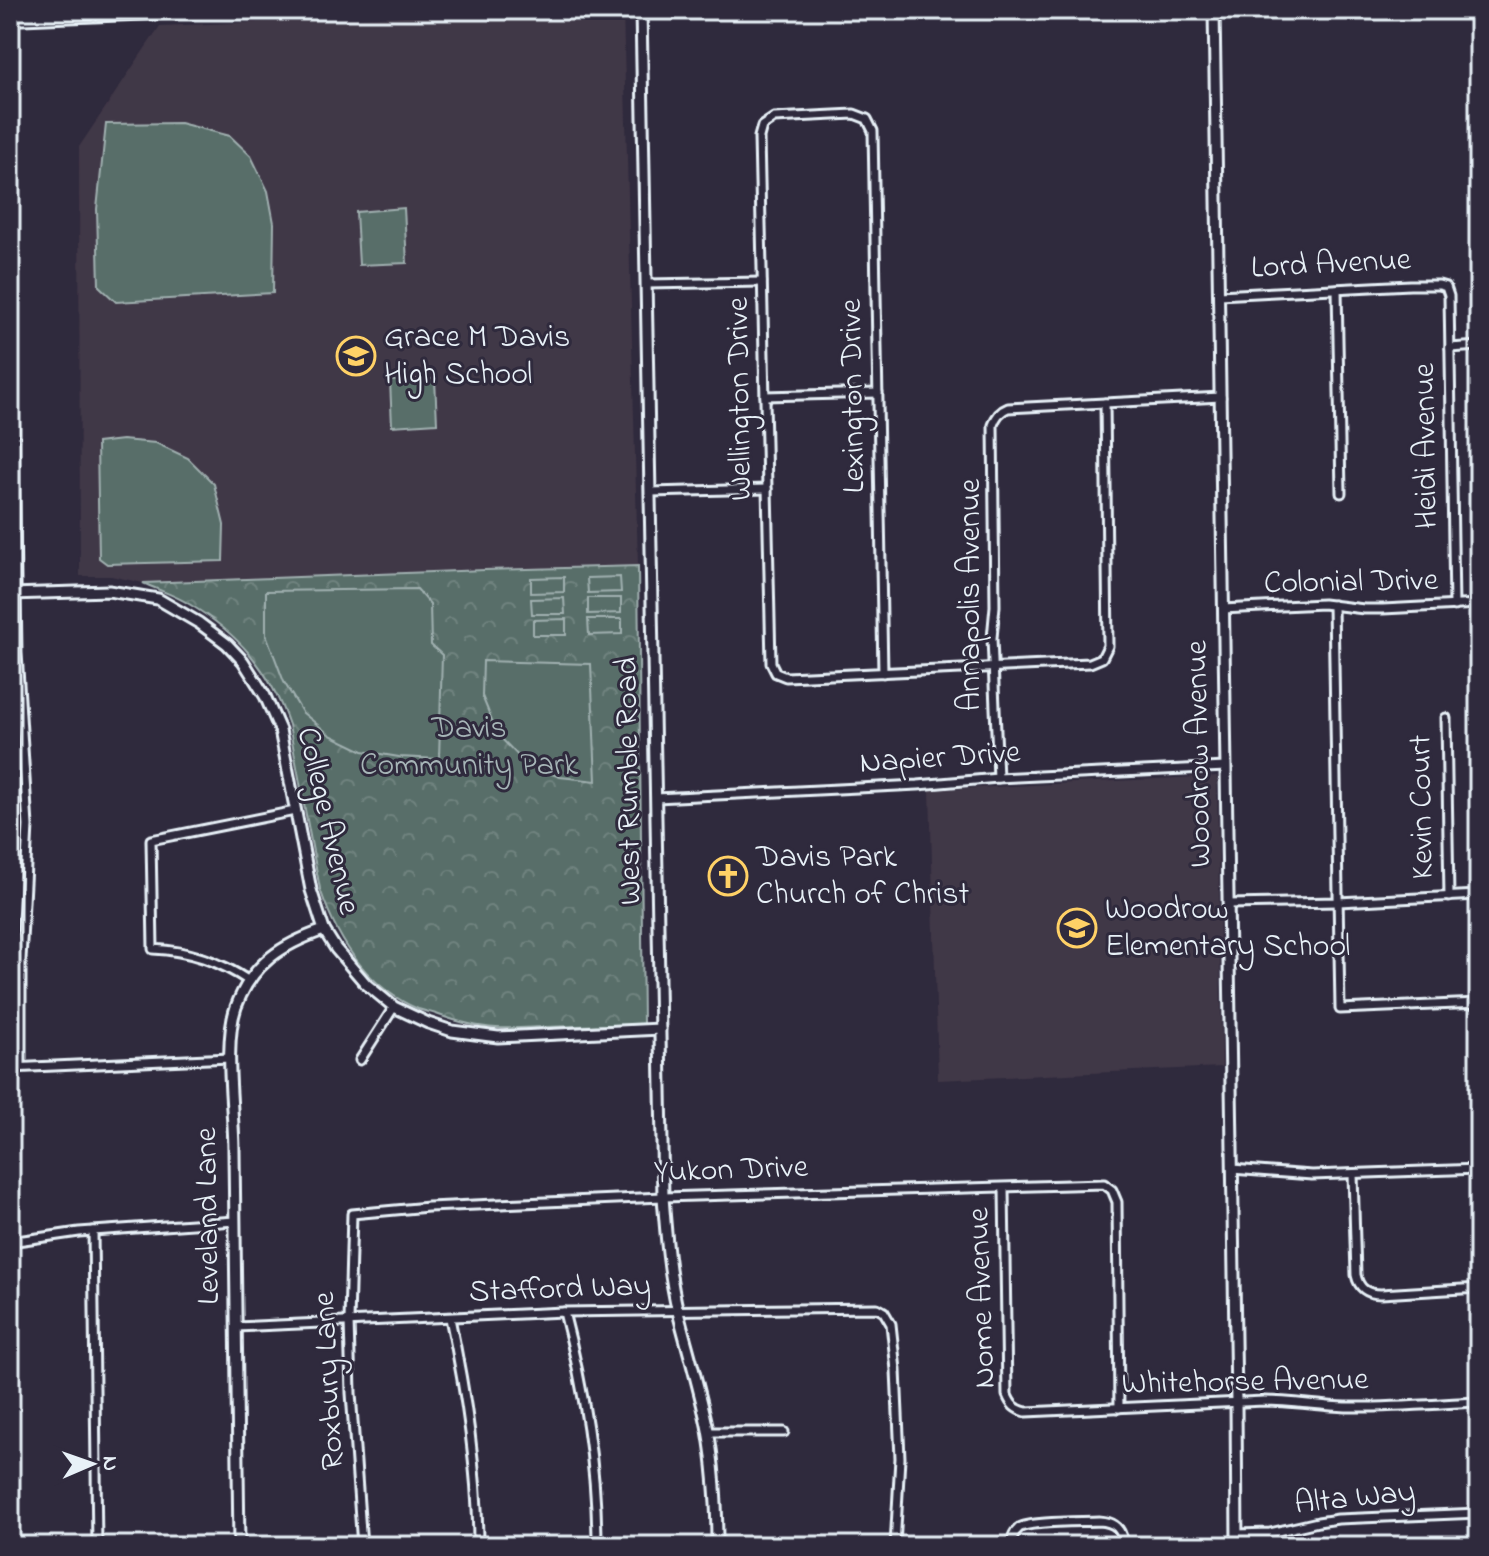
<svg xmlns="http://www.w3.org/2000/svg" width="1489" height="1556" font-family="'Indie Flower',sans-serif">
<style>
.built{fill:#413747}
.park{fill:url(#park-crowns);stroke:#a0b0b0;stroke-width:2}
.garden{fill:#586e69;stroke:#a0b0b0;stroke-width:2}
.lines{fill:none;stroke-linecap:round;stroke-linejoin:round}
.minor-casing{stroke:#e8f1f8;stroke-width:13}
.tertiary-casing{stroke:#e8f1f8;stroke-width:15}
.secondary-casing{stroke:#e8f1f8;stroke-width:16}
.minor{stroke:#2f2a3d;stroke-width:7}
.tertiary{stroke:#2f2a3d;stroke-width:9}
.secondary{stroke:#2f2a3d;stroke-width:10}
.labels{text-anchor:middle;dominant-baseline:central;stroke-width:6;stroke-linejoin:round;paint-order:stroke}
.street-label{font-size:32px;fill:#e8f1f8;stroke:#2f2a3d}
.poi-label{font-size:32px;fill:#e8f1f8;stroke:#2f2a3d;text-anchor:start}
.park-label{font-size:32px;fill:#a7b6b8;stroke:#2f2a3d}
</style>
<defs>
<pattern id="park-crowns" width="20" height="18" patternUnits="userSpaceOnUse" patternTransform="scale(2)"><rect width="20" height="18" fill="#586e69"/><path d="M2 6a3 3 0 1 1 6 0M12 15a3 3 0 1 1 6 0" fill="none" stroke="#70837f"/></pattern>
</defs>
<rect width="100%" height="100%" fill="#2f2a3d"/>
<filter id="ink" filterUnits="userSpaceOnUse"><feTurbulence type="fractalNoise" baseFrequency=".0125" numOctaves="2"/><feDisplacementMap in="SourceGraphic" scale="16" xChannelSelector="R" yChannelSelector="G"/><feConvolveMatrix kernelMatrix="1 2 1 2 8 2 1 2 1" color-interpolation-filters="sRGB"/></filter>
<g filter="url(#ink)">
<g class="built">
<polygon points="550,10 623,10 638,566 143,583 111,576 80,576 79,147 160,26"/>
<polygon points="1217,776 1222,1067 938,1080 930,790"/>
</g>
<path class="park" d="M638,566L643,1024C611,1025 578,1026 545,1027C529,1027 512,1029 496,1028C476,1027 455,1021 436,1014C430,1012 424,1011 418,1009C367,987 337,939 320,889L289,725C270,670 238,633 189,604C175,595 158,590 143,583L485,570Z"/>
<g class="garden">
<polygon points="180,123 230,136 251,156 268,191 274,223 273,293 116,302 99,286 97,209 106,124"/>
<polygon points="404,208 407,263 359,265 356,212"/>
<polygon points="435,379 437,423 392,426 390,381"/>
<polygon points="122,440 156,443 188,458 214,484 224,525 223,561 107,564 99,558 97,443"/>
<polygon points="564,577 564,592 531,593 531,578"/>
<polygon points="620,577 621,592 588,593 587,578"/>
<polygon points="417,589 430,604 431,645 442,655 439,759 399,757 363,751 330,735 302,712 284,682 266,634 266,591"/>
<polygon points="564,598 565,614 532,614 531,599"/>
<polygon points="588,598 621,598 621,613 588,614"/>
<polygon points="566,619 566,635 533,635 533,620"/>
<polygon points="588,619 622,619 622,634 589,635"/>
<polygon points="483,661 591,664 596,781 560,777 527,765 498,735 482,696"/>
</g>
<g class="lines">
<defs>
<g id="minor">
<polyline points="646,284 762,282"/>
<polyline points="1337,289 1341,493"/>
<polyline points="1219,295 1410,285 1439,285 1446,287 1449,296 1454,606"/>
<polyline points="10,326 13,385 17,653 28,826 21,960 21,1067"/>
<polyline points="1450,348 1479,346"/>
<polyline points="765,396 878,393"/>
<polyline points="650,492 767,489"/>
<polyline points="1333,605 1340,1009 1479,1003"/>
<polyline points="1223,609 1323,604 1364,609 1383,609 1479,604"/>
<polyline points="883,673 873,131 867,119 854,114 774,118 762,126 759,137 771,663 776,673 786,677 1090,663 1102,658 1108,646 1105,403"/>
<polyline points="1446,718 1449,897"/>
<path d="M998,778L992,638L995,606L993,425C996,416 1000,411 1008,408L1221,397"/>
<polyline points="656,798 918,785 998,778 1226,767"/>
<polyline points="1228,904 1338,902 1479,895"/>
<path d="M249,981C219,961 190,951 153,949L151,840L295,811"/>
<polyline points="360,1060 394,1007"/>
<polyline points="10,1068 230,1058"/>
<polyline points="1232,1169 1312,1175 1479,1169"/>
<path d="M1353,1174L1356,1275C1359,1289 1367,1294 1381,1294L1479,1288"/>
<path d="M1004,1188L1007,1395C1011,1405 1015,1409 1026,1412L1264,1401C1292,1401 1319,1406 1346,1407C1390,1408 1435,1404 1479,1402"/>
<polyline points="93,1231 97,1546"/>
<polyline points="10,1242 79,1232 235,1221"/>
<path d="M564,1312C584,1389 597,1466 597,1546"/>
<path d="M450,1318C466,1393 478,1469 478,1546"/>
<polyline points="236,1327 564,1312 877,1308 884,1312 891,1324 896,1370 900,1458 895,1546"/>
<polyline points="708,1432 784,1432"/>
<polyline points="1237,1534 1270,1533 1318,1522 1338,1519 1479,1513"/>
<polyline points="362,1546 351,1393 349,1321 352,1214 428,1207 663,1197 1104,1184 1112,1190 1117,1202 1119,1408"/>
<path d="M1011,1546C1012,1539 1013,1533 1019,1528C1029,1521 1083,1522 1099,1521C1115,1522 1123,1529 1123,1546"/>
</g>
<g id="tertiary">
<path d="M641,10L663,1197C666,1235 669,1275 678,1312C688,1351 700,1390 708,1430C715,1469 717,1507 717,1546"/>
<polyline points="1214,10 1236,1402 1237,1546"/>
<polyline points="10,594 109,591 158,599 199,623 227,644 243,661 265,696 280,730 311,890 324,930 336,949 366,984 394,1007 428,1023 452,1031 498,1037 660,1029"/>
<path d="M239,1546C237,1415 236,1283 234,1152C234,1109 223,1045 236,1007C252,963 283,944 324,930"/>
</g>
<polyline id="secondary" points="10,19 227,10"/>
</defs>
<use href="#minor" class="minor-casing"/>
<use href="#tertiary" class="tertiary-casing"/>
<use href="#secondary" class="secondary-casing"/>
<use href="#minor" class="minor"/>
<use href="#tertiary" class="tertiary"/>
<use href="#secondary" class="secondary"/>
</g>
</g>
<defs>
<symbol id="school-ring" viewBox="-11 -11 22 22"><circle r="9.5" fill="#2f2a3d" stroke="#ffd166" stroke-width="1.5"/><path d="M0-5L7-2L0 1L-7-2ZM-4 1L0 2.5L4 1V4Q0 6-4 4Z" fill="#ffd166"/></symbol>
<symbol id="church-ring" viewBox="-11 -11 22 22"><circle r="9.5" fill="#2f2a3d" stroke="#ffd166" stroke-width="1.5"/><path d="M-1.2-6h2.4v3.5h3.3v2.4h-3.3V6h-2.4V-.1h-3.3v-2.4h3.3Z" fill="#ffd166"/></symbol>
</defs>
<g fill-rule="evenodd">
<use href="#school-ring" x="334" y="334" width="44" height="44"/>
<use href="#church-ring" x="706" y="854" width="44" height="44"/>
<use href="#school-ring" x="1055" y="906" width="44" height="44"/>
</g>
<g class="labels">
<g class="street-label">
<text transform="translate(1331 265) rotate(-3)">Lord Avenue</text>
<text transform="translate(854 396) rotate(-91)">Lexington Drive</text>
<text transform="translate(741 399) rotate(-91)">Wellington Drive</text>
<text transform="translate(1427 446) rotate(-91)">Heidi Avenue</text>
<text transform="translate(1351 583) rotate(-1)">Colonial Drive</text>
<text transform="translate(971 595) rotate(-90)">Annapolis Avenue</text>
<text transform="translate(1200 754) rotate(-91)">Woodrow Avenue</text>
<text transform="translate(940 759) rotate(-4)">Napier Drive</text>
<text transform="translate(630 781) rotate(-91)">West Rumble Road</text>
<text transform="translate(1423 807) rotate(-91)">Kevin Court</text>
<text transform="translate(327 821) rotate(77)">College Avenue</text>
<text transform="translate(731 1171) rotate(-2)">Yukon Drive</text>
<text transform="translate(209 1216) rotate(-91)">Leveland Lane</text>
<text transform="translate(560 1290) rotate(-2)">Stafford Way</text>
<text transform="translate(983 1298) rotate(-92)">Nome Avenue</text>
<text transform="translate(330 1381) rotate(-93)">Roxbury Lane</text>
<text transform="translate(1245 1383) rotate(-1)">Whitehorse Avenue</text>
<text transform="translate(1355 1499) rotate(-6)">Alta Way</text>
</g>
<g class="poi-label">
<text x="384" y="338">Grace M Davis<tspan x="384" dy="37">High School</tspan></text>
<text x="756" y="858">Davis Park<tspan x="756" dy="37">Church of Christ</tspan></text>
<text x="1105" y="910">Woodrow<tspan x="1105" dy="37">Elementary School</tspan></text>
</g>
<g class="park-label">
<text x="469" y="729">Davis<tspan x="469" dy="37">Community Park</tspan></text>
</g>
</g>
<rect width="1489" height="1556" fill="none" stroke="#2f2a3d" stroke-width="40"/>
<rect x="20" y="20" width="1449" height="1516" fill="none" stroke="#e8f1f8" stroke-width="3" filter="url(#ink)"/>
<g transform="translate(92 1464) rotate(88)" stroke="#2f2a3d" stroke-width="6" paint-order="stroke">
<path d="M0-6L14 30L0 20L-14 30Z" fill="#e8f1f8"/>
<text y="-12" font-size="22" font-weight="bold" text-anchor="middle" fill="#e8f1f8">N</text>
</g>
</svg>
